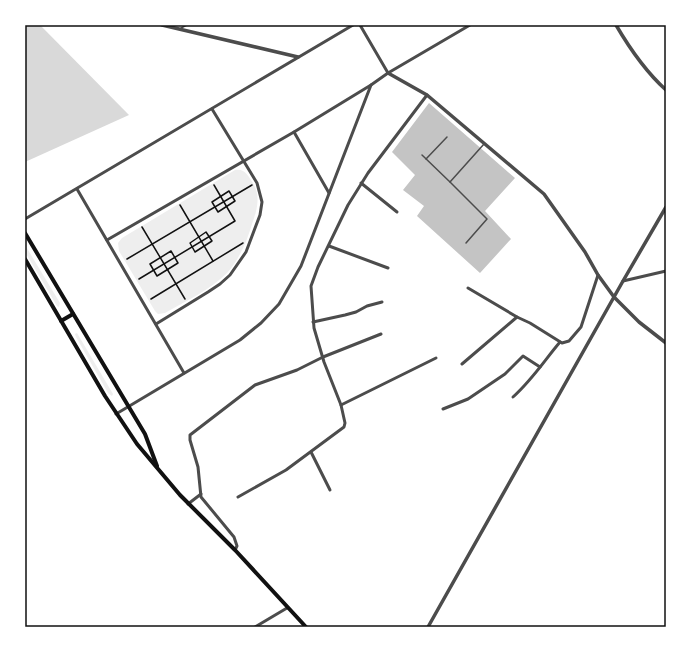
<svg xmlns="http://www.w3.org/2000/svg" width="691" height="652" font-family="'Noto Serif',serif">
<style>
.green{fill:#eee}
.water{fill:#d9d9d9}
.building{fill:#c4c4c4}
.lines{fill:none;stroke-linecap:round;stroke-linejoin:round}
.path{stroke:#111;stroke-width:1.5}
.service{stroke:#4c4c4c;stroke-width:1.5}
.minor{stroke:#4c4c4c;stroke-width:3}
.tertiary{stroke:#4c4c4c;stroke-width:3.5}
.secondary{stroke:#111;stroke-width:4}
.neatline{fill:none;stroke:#111;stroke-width:1.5}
</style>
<rect width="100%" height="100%" fill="#fff"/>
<g class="green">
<path d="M235,170C245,168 248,176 253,183C261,197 257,210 252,224C247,241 239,260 227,273C210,290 186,301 165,313L158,314L155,311L119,251L118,243L122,238Z"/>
<polygon points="25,245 60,303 59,307 57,306 25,252"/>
<polygon points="77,333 113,394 112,396 108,393 76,337 75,334"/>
</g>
<polygon class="water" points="25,25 40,25 129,115 25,162"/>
<polygon class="building" points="429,103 515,178 485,211 511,239 480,273 417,216 424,206 403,190 415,175 392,152"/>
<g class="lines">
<g class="path">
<polygon points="229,191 235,201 218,212 212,202"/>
<polyline points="180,205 213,261"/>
<polyline points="142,227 185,299"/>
<polygon points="206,232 212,241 195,252 190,243"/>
<polygon points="171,251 178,263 157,276 150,264"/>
<polyline points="127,259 252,185"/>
<polyline points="139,279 235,221 214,185"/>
<polyline points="151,299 243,243"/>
</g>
<g class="service">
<polyline points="181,28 187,25"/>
<polyline points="422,155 450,182"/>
<polyline points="426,159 447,137"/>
<polyline points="466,243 487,219 450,182 484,144"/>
</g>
<g class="minor">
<polyline points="388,73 470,25"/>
<polyline points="294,132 329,193"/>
<polyline points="361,183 397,212"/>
<polyline points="77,189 184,373"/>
<polyline points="25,219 353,25"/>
<polyline points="107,240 294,132 371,85 388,73 360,25"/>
<polyline points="329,246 388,268"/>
<polyline points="623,281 666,271"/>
<polyline points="468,288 517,317"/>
<polyline points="313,322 345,315 356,312 367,306 382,302"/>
<polyline points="156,324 208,292 220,284 230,275 246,252 260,215 262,202 257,183 212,109"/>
<polyline points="462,364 517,317 530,323 562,343 569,341 581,327 598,275"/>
<path d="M513,397C532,380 544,361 560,342"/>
<polyline points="341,405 436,358"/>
<polyline points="443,409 468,399 505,374 523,356 540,367"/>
<polyline points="116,414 240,340 261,323 279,304 301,266 371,85"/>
<polyline points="311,452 330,490"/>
<polyline points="238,497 286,470 344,427 345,423 341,405 324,362 314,328 311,286 318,267 348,205 368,173 427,95"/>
<polyline points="188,504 201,494"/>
<polyline points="235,550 237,546 234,537 201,497 198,467 190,440 190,435 255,385 297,370 323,357 381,334"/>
<polyline points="255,627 287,608"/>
</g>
<g class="tertiary">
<polyline points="162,25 298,57"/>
<path d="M616,25C630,49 645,71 666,90"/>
<polyline points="388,73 427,95 544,194 585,252 598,275 614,297 639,322 666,343"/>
<polyline points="428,627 623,281 666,207"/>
</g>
<g class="secondary">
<polyline points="25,233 145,434 157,466"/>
<polyline points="25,259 105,396 137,444 180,495 235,550 306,627"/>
<polyline points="61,321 73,314"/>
</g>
</g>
<rect width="691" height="652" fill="none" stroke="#ffffff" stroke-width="52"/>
<rect x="26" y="26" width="639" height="600" class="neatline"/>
</svg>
